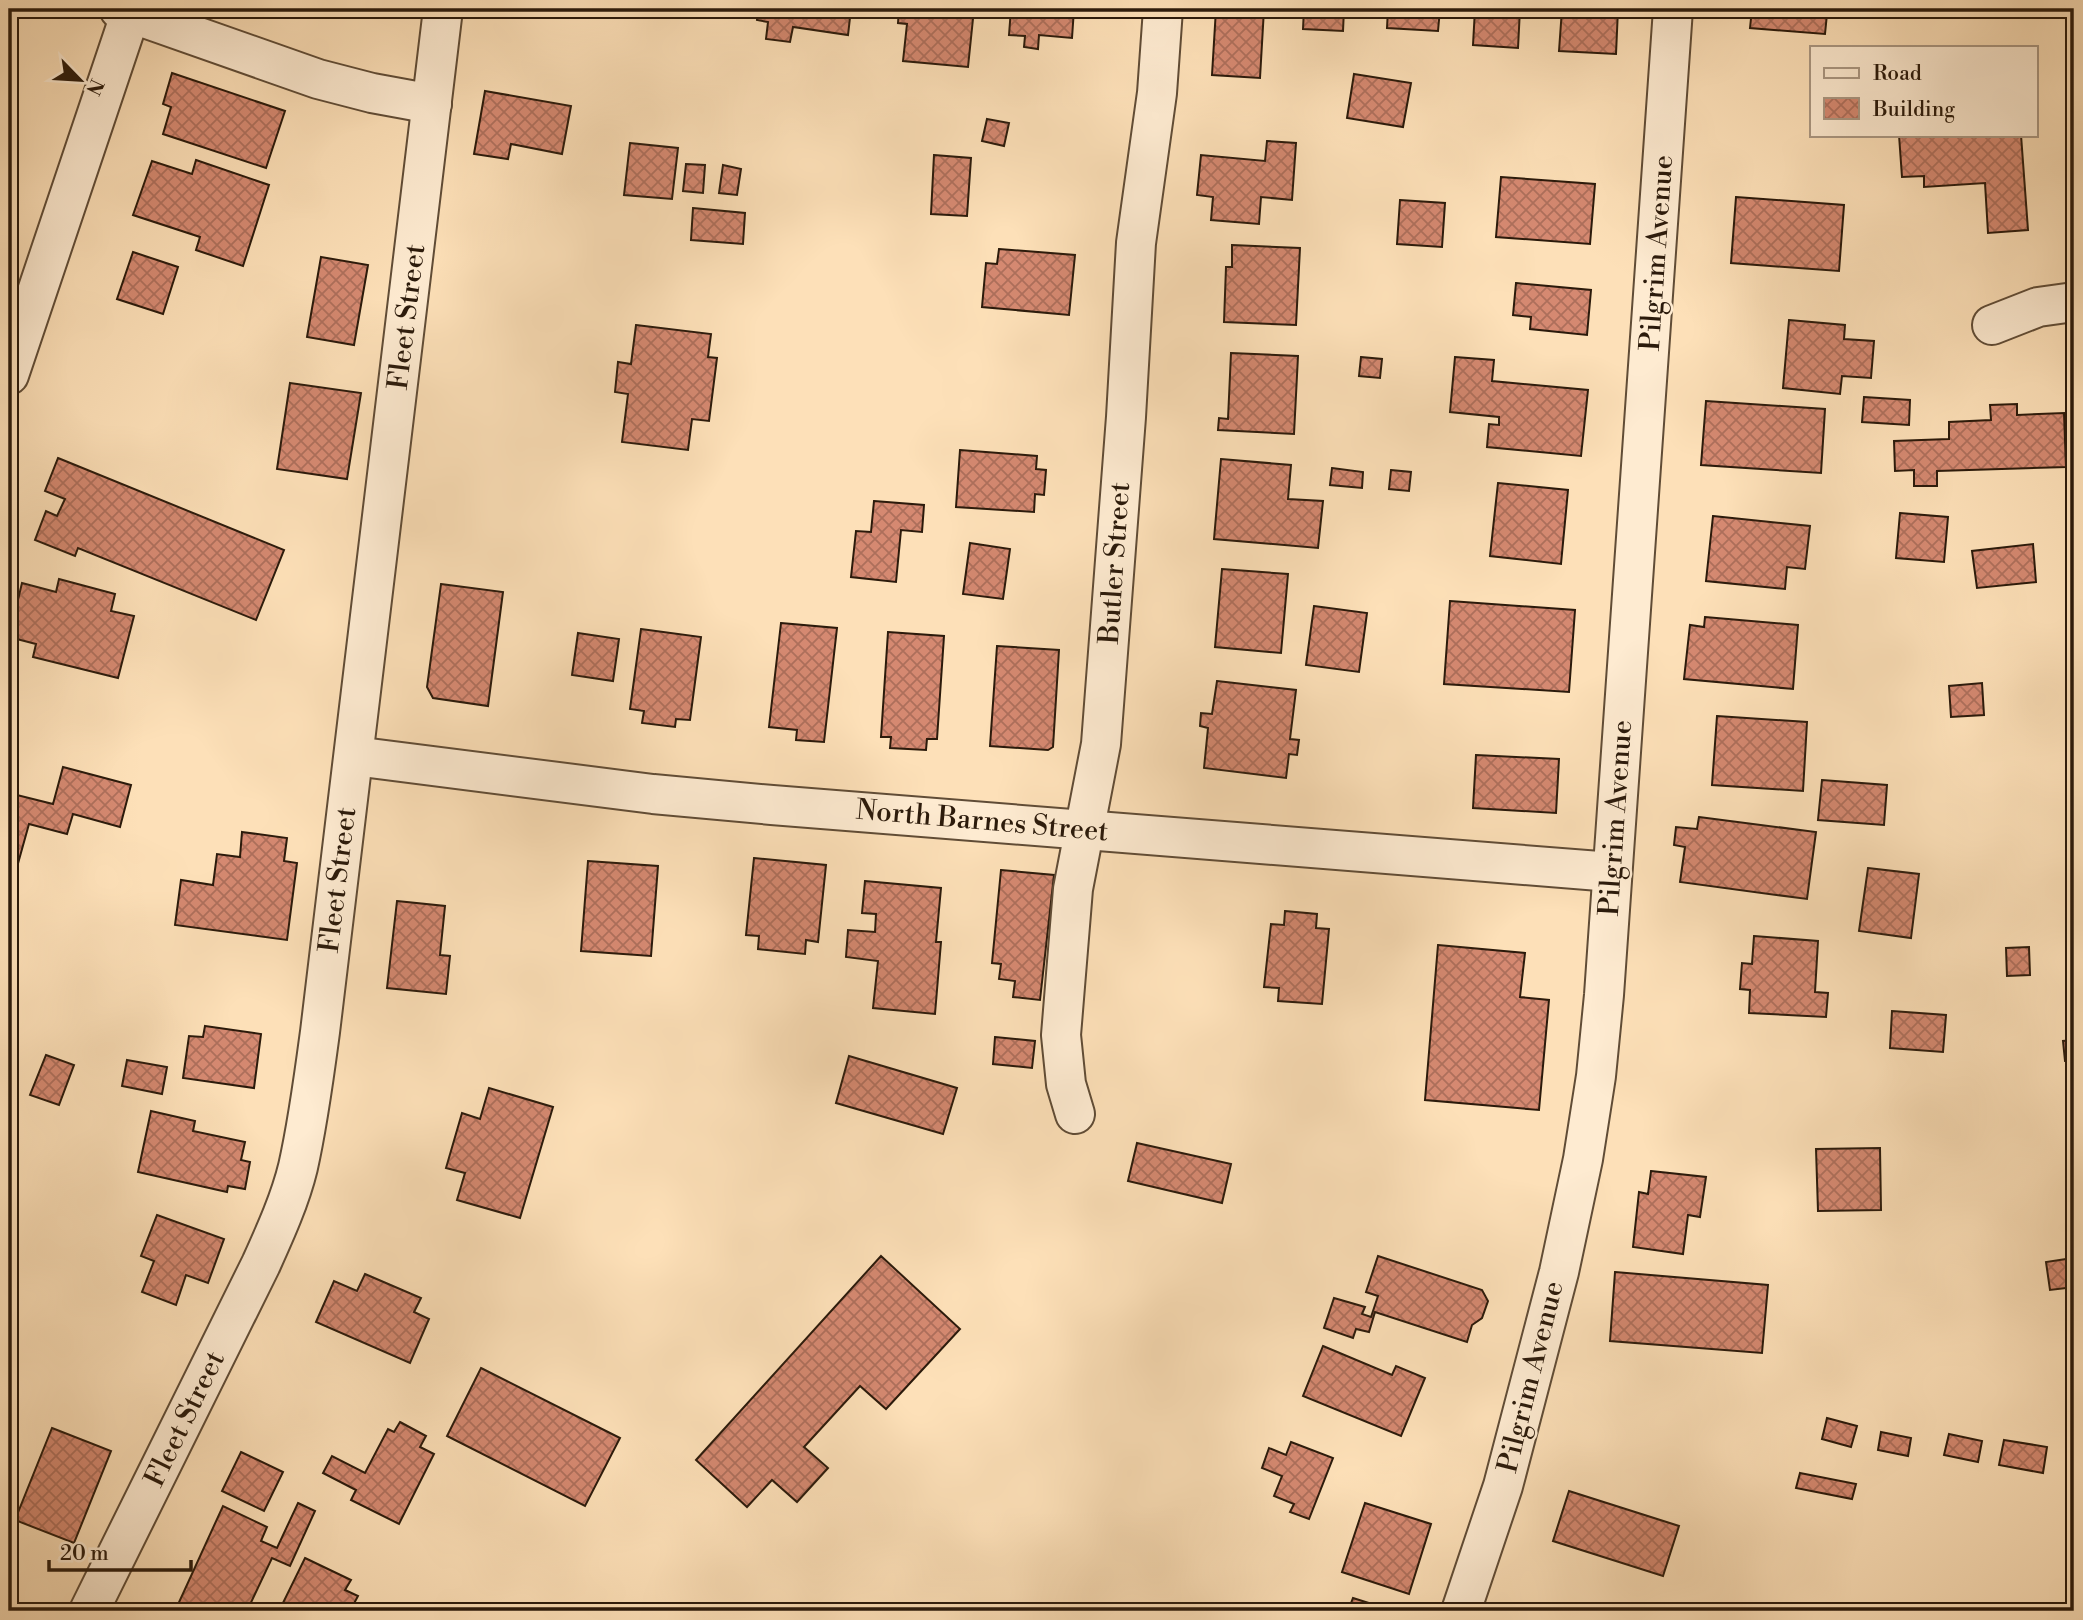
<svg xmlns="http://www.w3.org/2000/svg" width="2083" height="1620" font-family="'Libre Bodoni',serif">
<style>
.building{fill:url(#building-cross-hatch);stroke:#2b1a0b;stroke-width:2}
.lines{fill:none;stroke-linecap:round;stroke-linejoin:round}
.street-casing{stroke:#604c36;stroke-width:42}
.street{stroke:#feebd1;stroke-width:38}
.labels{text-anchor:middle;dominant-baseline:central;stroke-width:5;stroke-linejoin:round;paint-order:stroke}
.street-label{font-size:28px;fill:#2b1a0b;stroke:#feebd1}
</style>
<defs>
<pattern id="building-cross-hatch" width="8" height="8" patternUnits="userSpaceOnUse" patternTransform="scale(1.75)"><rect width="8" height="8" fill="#d58971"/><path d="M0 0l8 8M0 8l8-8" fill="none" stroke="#ad6f5b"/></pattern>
</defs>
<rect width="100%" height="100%" fill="#fde0b8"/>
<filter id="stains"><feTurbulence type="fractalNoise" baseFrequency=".00286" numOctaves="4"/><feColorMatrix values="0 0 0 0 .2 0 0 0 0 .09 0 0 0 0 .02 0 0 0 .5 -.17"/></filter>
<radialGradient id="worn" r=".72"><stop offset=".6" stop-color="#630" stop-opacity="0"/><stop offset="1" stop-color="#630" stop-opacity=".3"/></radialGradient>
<g class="building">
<polygon points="758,9 851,9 848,35 793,27 790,42 766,39 768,22 757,20"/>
<polygon points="899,9 974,9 968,67 903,61 907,24 898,23"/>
<polygon points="1011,9 1074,9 1072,38 1039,35 1038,49 1024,47 1025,36 1009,35"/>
<polygon points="1216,9 1264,9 1260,78 1212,75"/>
<polygon points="1304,9 1344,9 1343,31 1303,29"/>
<polygon points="1388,9 1440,9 1438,31 1387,28"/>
<polygon points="1475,9 1520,9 1518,48 1473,45"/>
<polygon points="1562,9 1618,9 1616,54 1559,51"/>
<polygon points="1752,9 1841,9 1841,15 1827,14 1825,34 1750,28"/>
<polygon points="172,73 285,111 266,168 163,134 171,107 163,104"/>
<polygon points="1354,74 1411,83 1403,127 1347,118"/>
<polygon points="485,91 571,106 562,154 511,144 508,159 474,154"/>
<polygon points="987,119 1009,123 1004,146 982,141"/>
<polygon points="1899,135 2021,135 2028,230 1988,233 1985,183 1924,187 1924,176 1902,177"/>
<polygon points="1267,141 1296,143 1292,200 1261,197 1259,224 1211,220 1213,197 1197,195 1201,155 1265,161"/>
<polygon points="630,143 678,148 672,199 624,195"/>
<polygon points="934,155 971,158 967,216 931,214"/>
<polygon points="196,160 269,185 243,266 196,250 200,237 133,215 152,161 192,174"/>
<polygon points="686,164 705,165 703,193 683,191"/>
<polygon points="723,165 741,169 737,195 719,193"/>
<polygon points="1501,177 1595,184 1590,244 1496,237"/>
<polygon points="1736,197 1844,205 1839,271 1731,263"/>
<polygon points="1400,200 1445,203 1442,247 1397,244"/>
<polygon points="693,208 745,213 743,244 691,240"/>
<polygon points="1232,245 1300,248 1296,325 1224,322 1226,267 1232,267"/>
<polygon points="999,249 1075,255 1069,315 982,307 986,263 997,264"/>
<polygon points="133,252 178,267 163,314 117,299"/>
<polygon points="321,257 368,265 354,345 307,337"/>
<polygon points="1516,283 1591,290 1587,335 1530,329 1531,317 1513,315"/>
<polygon points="1789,320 1845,325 1844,339 1874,341 1871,378 1842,376 1840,394 1783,388"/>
<polygon points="636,325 711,334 708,357 717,358 709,421 692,419 688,450 622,442 628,394 615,392 618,362 631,364"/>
<polygon points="1231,353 1298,356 1294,434 1218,430 1219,418 1228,419"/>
<polygon points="1361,357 1382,359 1380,378 1359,376"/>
<polygon points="1455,357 1494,360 1492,381 1588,390 1581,456 1487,447 1489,424 1499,425 1499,417 1450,412"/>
<polygon points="290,383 361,393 347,479 277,469"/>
<polygon points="1864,397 1910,400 1909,425 1862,422"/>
<polygon points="1706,401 1825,409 1821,473 1701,465"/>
<polygon points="2017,404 2017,415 2064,413 2066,467 1937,471 1937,486 1914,486 1914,470 1895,471 1894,441 1949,439 1949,422 1991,420 1990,405"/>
<polygon points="960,450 1037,456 1036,469 1046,470 1044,495 1035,494 1034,512 956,507"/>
<polygon points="58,458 284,550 256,620 78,548 75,556 35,540 46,511 57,516 65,499 45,491"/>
<polygon points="1221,459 1291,465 1288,499 1323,501 1318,548 1214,539"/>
<polygon points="1332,468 1363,472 1362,488 1330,485"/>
<polygon points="1391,470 1411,472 1409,491 1389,489"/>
<polygon points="1498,483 1568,490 1561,564 1490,556"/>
<polygon points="874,501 924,505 922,532 901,530 896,582 851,577 856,531 871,532"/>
<polygon points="1900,513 1948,517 1944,562 1896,558"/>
<polygon points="1713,516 1810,526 1805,569 1787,567 1785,589 1706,581"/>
<polygon points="970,543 1010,549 1003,599 963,594"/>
<polygon points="2033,544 2036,582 1977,588 1972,551"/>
<polygon points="1222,569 1288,574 1281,653 1215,647"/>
<polygon points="59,579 115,594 111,611 134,616 118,678 33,657 36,644 9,637 22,583 56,592"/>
<polygon points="441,584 503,592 488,706 433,698 427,687"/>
<polygon points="1450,601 1575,610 1569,692 1444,684"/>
<polygon points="1314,606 1367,613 1359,672 1306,665"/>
<polygon points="1705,617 1798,625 1793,689 1684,679 1690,625 1704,627"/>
<polygon points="781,623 837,628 824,742 796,740 797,730 769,727"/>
<polygon points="641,629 701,637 690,720 676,719 675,727 642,723 644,711 630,709"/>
<polygon points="888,632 944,636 937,739 927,739 926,750 890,748 891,737 881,737"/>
<polygon points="578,633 619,639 613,681 572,675"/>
<polygon points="997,646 1059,650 1053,747 1048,750 990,746"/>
<polygon points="1217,681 1296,690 1290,739 1299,740 1297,755 1289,754 1286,778 1204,768 1208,728 1200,726 1201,713 1212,714"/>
<polygon points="1982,683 1984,715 1951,717 1949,686"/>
<polygon points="1717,716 1807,722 1803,791 1712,785"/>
<polygon points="1476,755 1559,759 1556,813 1473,808"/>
<polygon points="63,767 131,785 120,827 73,814 67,834 29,824 17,867 9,865 9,793 53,804"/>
<polygon points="1822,780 1887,785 1884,825 1818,820"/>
<polygon points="1699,817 1816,832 1807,899 1680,882 1685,847 1674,845 1676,827 1697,829"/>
<polygon points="242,832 287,838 284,861 297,863 287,940 175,925 181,880 213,885 217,854 240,857"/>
<polygon points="754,858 826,865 818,942 806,940 805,954 758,949 759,936 746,935"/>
<polygon points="588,861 658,866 651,956 581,951"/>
<polygon points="1868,868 1919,874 1911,938 1859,931"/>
<polygon points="1001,870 1054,875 1040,1000 1013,997 1015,981 999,979 1001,964 992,963"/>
<polygon points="865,881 941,888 936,942 941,942 935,1014 873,1008 878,961 846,957 848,930 875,932 876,914 862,913"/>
<polygon points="397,901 445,906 440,955 450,956 446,994 387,988"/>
<polygon points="1285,911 1317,914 1316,928 1329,929 1322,1004 1278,1001 1279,988 1264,987 1271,924 1284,925"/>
<polygon points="1754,936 1818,941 1815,992 1828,993 1826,1017 1749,1013 1750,990 1740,989 1742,963 1752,964"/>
<polygon points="1438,945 1525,953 1520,997 1549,1000 1539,1110 1425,1100"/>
<polygon points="2029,947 2030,975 2007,976 2006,948"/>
<polygon points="1892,1011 1946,1015 1943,1052 1890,1048"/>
<polygon points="205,1026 261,1034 254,1088 183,1078 189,1036 203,1037"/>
<polygon points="995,1037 1035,1041 1032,1068 993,1064"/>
<polygon points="2074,1040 2074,1060 2065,1061 2063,1041"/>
<polygon points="46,1055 74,1065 59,1105 30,1095"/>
<polygon points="849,1056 957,1088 943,1134 836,1103"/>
<polygon points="127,1060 167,1067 162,1094 122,1086"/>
<polygon points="489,1088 553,1107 520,1218 457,1200 465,1173 446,1168 462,1113 480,1119"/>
<polygon points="151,1111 195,1121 193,1131 245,1142 241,1160 250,1162 245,1189 228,1186 227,1192 138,1172"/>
<polygon points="1137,1143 1231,1164 1222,1203 1128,1181"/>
<polygon points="1880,1148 1881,1210 1818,1211 1816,1149"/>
<polygon points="1651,1171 1706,1177 1700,1217 1688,1215 1683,1254 1633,1247 1639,1192 1648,1194"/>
<polygon points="157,1215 224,1239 208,1283 186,1275 176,1305 142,1292 154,1261 141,1256"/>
<polygon points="881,1256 960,1329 886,1409 860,1386 804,1447 828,1468 797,1502 772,1480 747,1507 696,1460"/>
<polygon points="1378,1256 1482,1290 1488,1301 1482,1318 1472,1325 1467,1342 1375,1312 1369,1332 1356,1329 1353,1338 1324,1328 1334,1298 1365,1307 1362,1314 1371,1317 1378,1296 1366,1292"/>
<polygon points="2073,1258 2074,1287 2050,1290 2046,1262"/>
<polygon points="1615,1272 1768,1285 1762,1353 1610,1341"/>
<polygon points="365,1274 421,1298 414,1312 429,1319 410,1363 316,1322 334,1281 357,1291"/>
<polygon points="1323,1346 1392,1375 1396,1366 1425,1378 1401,1436 1303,1396"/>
<polygon points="481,1368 620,1438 585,1506 447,1436"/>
<polygon points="1827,1418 1857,1426 1851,1447 1822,1439"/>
<polygon points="400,1422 426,1436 420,1447 434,1454 399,1524 351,1500 356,1490 323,1473 332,1456 365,1473 388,1429 394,1432"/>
<polygon points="52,1428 111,1451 74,1543 15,1520"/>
<polygon points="1881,1432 1911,1438 1908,1456 1878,1450"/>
<polygon points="1949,1434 1982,1441 1978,1462 1944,1455"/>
<polygon points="2004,1440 2047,1447 2043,1473 1999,1465"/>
<polygon points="1291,1442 1333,1458 1309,1519 1290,1512 1294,1504 1274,1496 1282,1476 1262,1468 1269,1448 1286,1455"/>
<polygon points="241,1452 283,1472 264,1511 222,1491"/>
<polygon points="1800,1473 1856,1484 1852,1499 1796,1488"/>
<polygon points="1569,1491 1679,1526 1663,1576 1553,1541"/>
<polygon points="298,1503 315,1511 290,1566 272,1558 247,1611 175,1611 223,1506 267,1527 261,1541 277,1548"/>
<polygon points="1365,1503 1431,1524 1409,1594 1342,1572"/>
<polygon points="305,1558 351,1580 345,1590 358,1596 350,1611 279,1611"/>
<polygon points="1353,1598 1394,1611 1348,1611"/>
</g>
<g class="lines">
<defs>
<g id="street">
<polyline points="119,9 318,79 372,93 432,104"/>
<polyline points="1992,325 2038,307 2074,302"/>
<polyline points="9,375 132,9"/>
<polyline points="354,756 653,794 772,805 1612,872"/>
<polyline points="1075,1114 1066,1084 1061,1035 1073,889 1101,744 1126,417 1136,243 1157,93 1163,9"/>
<path d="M89,1611L261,1264C275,1233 290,1200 298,1167C308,1123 314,1077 320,1032L443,9"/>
<polyline points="1461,1611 1503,1486 1559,1272 1583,1159 1596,1076 1604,995 1673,9"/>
</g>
</defs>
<use href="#street" class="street-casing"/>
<use href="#street" class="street"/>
</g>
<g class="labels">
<g class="street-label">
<text transform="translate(1657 253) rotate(-86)">Pilgrim Avenue</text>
<text transform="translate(407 317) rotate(-83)">Fleet Street</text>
<text transform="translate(1115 563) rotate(-86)">Butler Street</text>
<text transform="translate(1616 818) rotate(-86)">Pilgrim Avenue</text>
<text transform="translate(982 821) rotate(5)">North Barnes Street</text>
<text transform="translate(338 880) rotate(-83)">Fleet Street</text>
<text transform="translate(1531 1377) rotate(-76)">Pilgrim Avenue</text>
<text transform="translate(185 1419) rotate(-64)">Fleet Street</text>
</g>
</g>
<rect width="2083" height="1620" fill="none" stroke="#fde0b8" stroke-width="35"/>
<rect x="10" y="10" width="2062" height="1599" fill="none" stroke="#2b1a0b" stroke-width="3.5"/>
<rect x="18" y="18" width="2048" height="1585" fill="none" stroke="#2b1a0b" stroke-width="2"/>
<rect x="1810" y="46" width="228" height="91" fill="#feebd1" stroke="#aa9782" stroke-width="2"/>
<rect x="1824" y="68" width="35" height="10" fill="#feebd1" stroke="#aa9782" stroke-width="2"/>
<text x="1873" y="80" font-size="21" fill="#2b1a0b">Road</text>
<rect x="1824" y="98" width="35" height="21" fill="url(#building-cross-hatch)" stroke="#aa9782" stroke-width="2"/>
<text x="1873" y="116" font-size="21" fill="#2b1a0b">Building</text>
<g transform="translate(80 80) rotate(115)" stroke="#feebd1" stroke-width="5" paint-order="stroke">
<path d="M0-5L12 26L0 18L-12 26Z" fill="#2b1a0b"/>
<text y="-10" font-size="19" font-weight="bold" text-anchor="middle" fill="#2b1a0b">N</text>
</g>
<path d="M49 1560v10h142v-10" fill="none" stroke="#2b1a0b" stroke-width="3.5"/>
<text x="60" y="1560" font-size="21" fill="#2b1a0b" stroke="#feebd1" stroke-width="5" paint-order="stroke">20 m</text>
<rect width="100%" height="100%" filter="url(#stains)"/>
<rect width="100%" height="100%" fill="url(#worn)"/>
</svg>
